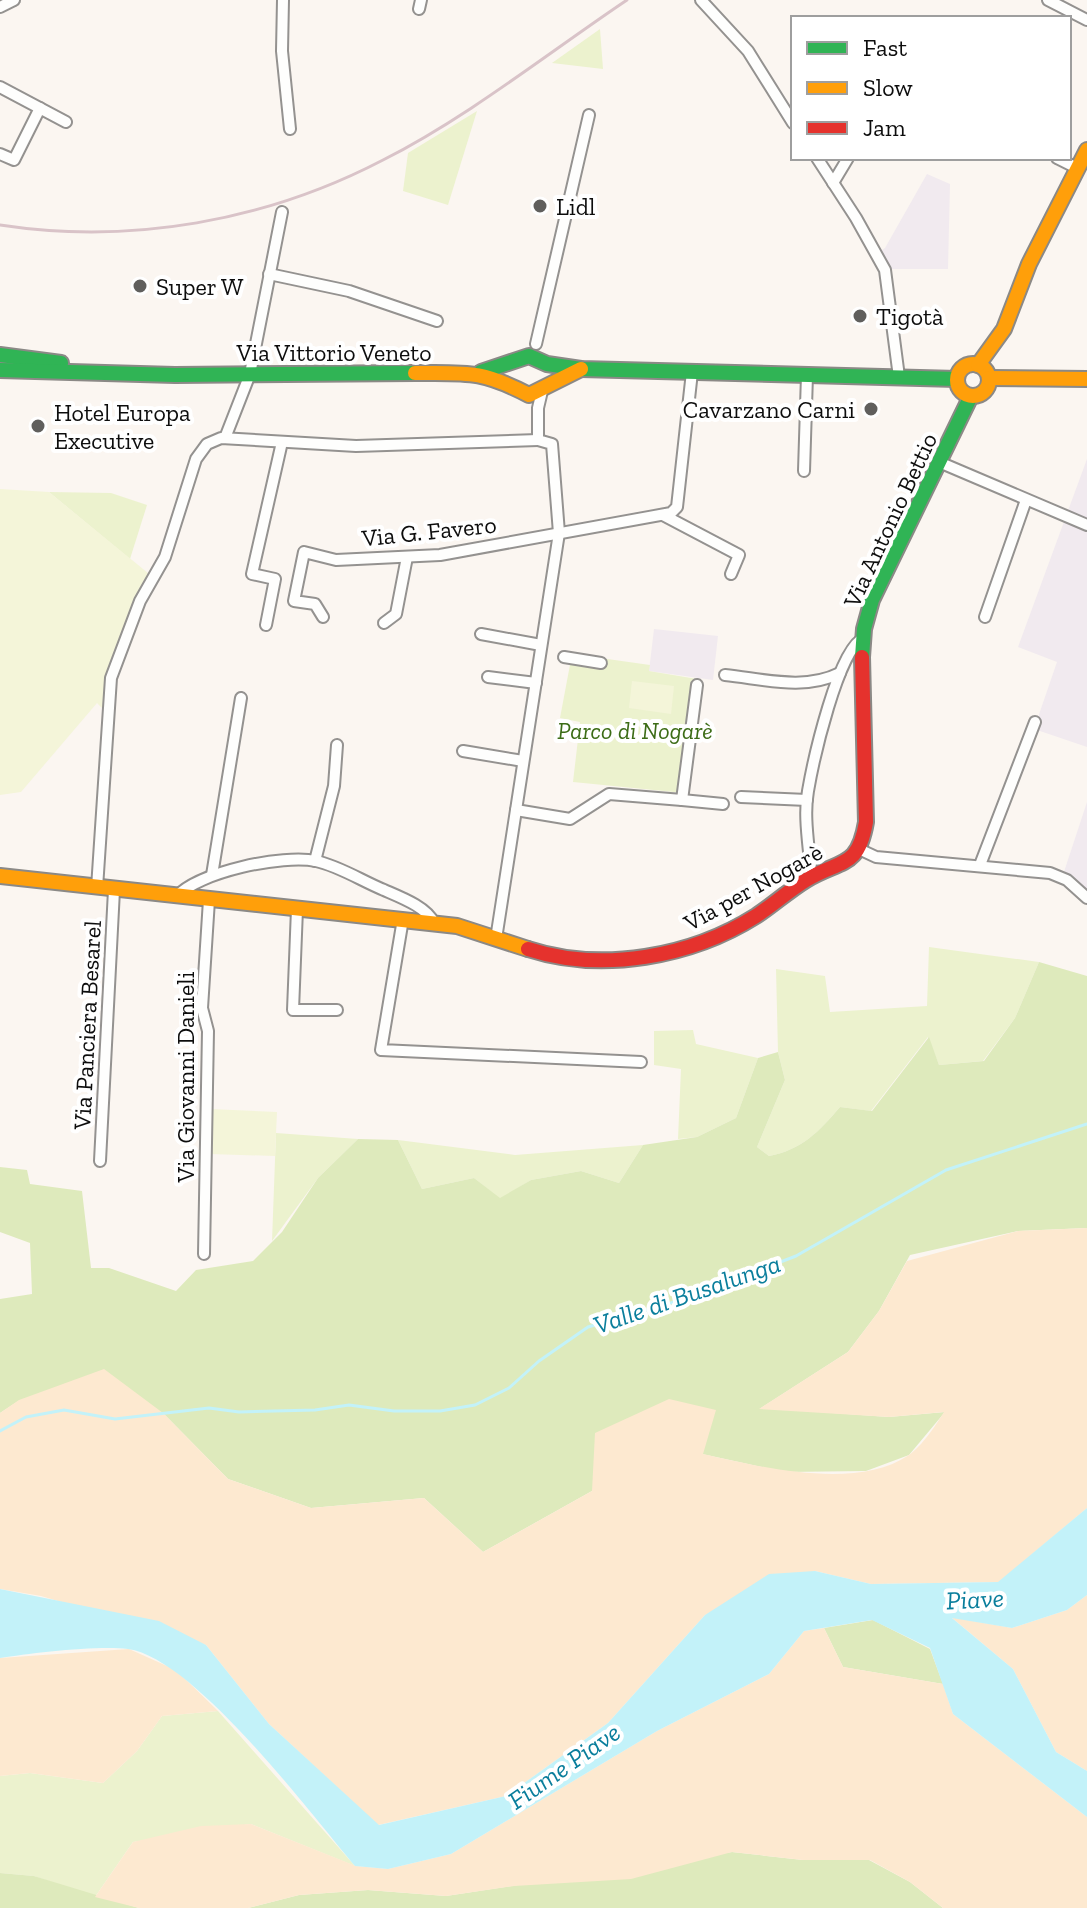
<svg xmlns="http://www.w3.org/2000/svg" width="1087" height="1908" font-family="'Zilla Slab',serif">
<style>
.industrial{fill:#f1eaef}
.green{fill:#ecf2ce}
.forest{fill:#deeabc}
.sand{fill:#fde9d0}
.pitch{fill:#f4f5d9}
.water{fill:#c3f2f9}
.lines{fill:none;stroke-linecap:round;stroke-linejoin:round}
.stream{stroke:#c3f2f9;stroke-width:3}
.street-casing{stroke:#949290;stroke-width:14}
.fast-casing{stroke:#8b8986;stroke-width:18}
.slow-casing{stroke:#8b8986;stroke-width:18}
.jam-casing{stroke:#8b8986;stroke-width:18}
.street{stroke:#fefefd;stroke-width:10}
.fast{stroke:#30b455;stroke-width:14}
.slow{stroke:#ff9f0a;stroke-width:14}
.jam{stroke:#e5322d;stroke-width:14}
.rail{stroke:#d9c3c8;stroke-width:3}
.poi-dot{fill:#605f5d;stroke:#fff;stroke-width:3}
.labels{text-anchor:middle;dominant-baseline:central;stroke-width:8;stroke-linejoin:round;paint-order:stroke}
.poi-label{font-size:24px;fill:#0d0d0d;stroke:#fff;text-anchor:start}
.street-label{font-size:24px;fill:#0d0d0d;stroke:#fff}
.park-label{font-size:24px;font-style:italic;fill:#3c6c16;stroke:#fff}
.water-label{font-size:26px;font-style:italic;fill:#0a7e9c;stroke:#fff}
</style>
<rect width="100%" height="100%" fill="#fbf6f1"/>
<g class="industrial">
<polygon points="927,174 950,184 948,269 882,269 875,255 885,248"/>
<polygon points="1087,459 1087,747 1034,729 1057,662 1018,647"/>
<polygon points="654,629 718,636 713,680 649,671"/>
<polygon points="1087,802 1087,905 1061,881"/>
</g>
<g class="green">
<polygon points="600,29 603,69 552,63"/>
<polygon points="477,111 448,205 403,191 408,153"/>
<polygon points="49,492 111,493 147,505 130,559"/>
<polygon points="572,654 650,665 649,671 697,679 684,793 573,782 580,722 560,718"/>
<path d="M929,947L1039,962L1015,1018L983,1061L939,1065L928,1037L871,1111L840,1107C819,1132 801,1150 769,1156L757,1147L785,1080L778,1052L776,969L825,976L830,1012L927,1006Z"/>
<polygon points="693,1030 696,1044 758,1058 736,1118 697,1137 678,1139 681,1069 654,1065 654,1031"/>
<polygon points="276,1133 358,1139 318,1178 272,1241"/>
<polygon points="398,1140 515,1155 643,1145 619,1183 581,1171 531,1180 500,1199 474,1178 422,1189"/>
<polygon points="218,1711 355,1866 251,1824 133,1842 95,1897 34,1876 0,1873 0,1776 30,1773 103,1783 137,1751 162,1716"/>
</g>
<g class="forest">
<path d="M1039,962L1087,976V1228L1018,1231L910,1255L879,1311L848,1352L761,1408L889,1417L945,1412L909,1455L866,1471L784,1472L702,1454L592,1491L483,1552L424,1498L311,1508L228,1479L163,1413L20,1400L0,1413V1299L32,1294L30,1243L0,1232V1167L27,1170L30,1184L82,1191L91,1268H109L176,1291L196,1270L253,1261L282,1232L318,1178L358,1139L398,1140L422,1189L474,1178L500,1198L531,1180L581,1171L619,1183L643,1145L697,1137L736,1118L758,1058L778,1052L785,1080L757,1147L769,1156C801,1150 819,1132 840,1107L872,1111L929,1037L939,1065L984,1061L1015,1018Z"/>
<polygon points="873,1620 930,1649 943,1684 843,1667 824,1628"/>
<polygon points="732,1852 803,1860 869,1860 910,1882 943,1908 248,1908 299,1895 368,1890 446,1896"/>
<polygon points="0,1873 34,1876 139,1908 0,1908"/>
</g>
<g class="sand">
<path d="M1087,1228V1508L999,1582L871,1584L815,1571L705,1615L608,1723L506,1796L378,1825L269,1724L206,1645L41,1596L0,1589V1413L19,1400L104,1369L163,1413L228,1479L311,1508L424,1498L483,1552L592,1491L595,1433L669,1399L716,1410L703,1454C761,1467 856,1491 909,1455C922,1446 936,1425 944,1412L889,1417L759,1409L848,1352L879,1311L907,1261L1018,1231Z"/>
<polygon points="1087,1595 1087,1771 1056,1752 1013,1669 951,1617 1012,1628 1067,1610"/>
<polygon points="824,1628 843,1667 943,1684 953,1714 1087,1817 1087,1908 943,1908 910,1882 870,1860 803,1860 732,1852 631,1879 514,1886 446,1896 368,1890 299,1895 248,1908 139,1908 95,1897 133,1842 201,1826 251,1824 356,1866 388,1869 451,1854 657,1731 769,1674 804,1631"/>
<polygon points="129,1649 176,1670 218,1711 162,1716 137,1751 103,1783 30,1773 0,1776 0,1658"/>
</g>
<g class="pitch">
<polygon points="0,489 49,492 154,578 116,666 107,713 97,703 21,792 0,795"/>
<polygon points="632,681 674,686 671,714 629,708"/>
<polygon points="210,1109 277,1112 275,1156 209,1154"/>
</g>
<path class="water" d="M1087,1508V1595L1067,1610L1012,1628L952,1618L1013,1669L1056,1752L1087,1771V1817L953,1714L930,1648L872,1620L804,1631L769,1674L657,1731L451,1854L388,1869L355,1866C310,1813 194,1658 128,1649C100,1645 30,1653 0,1658V1589L159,1621L206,1645L269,1724L379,1825L506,1796L608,1723L705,1615L769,1574L815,1571L871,1584L998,1582Z"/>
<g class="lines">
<polyline class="stream" points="0,1431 26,1417 64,1410 115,1419 209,1408 239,1412 315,1410 349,1405 394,1411 440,1411 475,1405 509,1388 539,1361 588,1327 688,1298 796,1256 946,1170 1087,1124"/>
<defs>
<g id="street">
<polyline points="283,0 282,51 290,129"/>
<polyline points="701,0 748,51 793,123"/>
<polyline points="1048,0 1087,20"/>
<polyline points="0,7 14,0"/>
<polyline points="419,9 421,0"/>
<polyline points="0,87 66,122"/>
<polyline points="0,154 14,160 40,108"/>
<polyline points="817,158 856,218 885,270 899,377"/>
<polyline points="1057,158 1077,168"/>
<polyline points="833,183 848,158"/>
<polyline points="269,274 349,291 437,321"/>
<polyline points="536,344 589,115"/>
<polyline points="225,438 250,374 282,212"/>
<polyline points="939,462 1087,525"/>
<polyline points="804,471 807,375"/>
<polyline points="663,515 739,555 731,574"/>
<polyline points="323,617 315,604 294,601 304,552 336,560 440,555 671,513 677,507 692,372"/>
<polyline points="985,617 1026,500"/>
<polyline points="384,623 396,614 407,557"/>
<polyline points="266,625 275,579 252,574 282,442"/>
<polyline points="481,634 541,645"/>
<polyline points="564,657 601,663"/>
<path d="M725,675C764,679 804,691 840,673"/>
<polyline points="488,677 536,683"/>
<polyline points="463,751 523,761"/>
<polyline points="741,797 807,800"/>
<polyline points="682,800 723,804"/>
<polyline points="516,810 570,819 609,794 682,800 697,685"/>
<polyline points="861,850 876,857 1050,873 1067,880 1087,898"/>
<polyline points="315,861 334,786 337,745"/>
<polyline points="980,865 1035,722"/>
<polyline points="212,875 241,698"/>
<path d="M811,877C810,850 803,818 808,791C813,762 838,648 864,638"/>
<polyline points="97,888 111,678 140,601 165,557 196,459 207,444 221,438 356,446 538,440"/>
<path d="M176,897C198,872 283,854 316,861C339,866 362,881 384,890C400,897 427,907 434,923"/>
<polyline points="297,909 293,1010 337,1010"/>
<polyline points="403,919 381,1050 641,1062"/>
<polyline points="496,939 559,533 552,444 538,440 538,408 542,391"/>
<polyline points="100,1161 114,890"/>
<polyline points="204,1254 208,1031 202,1008 209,900"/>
</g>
<g id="fast">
<polyline points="0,355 61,363"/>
<polyline points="0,370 175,375 415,373"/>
<polyline points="481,372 529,356 547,364 581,369 957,379"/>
<polyline points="862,657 864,629 872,600 971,396"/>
</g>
<g id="slow">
<circle cx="973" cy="380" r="16"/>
<polyline points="978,365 1004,329 1029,264 1087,150"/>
<path d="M415,373C467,373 481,370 529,395L581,369"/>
<polyline points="989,378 1087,379"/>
<polyline points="0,876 457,926 528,949"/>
</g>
<path id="jam" d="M528,949C602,973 691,957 756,916C773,905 788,891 806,880C841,859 858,869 866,822L862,657"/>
</defs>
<use href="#street" class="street-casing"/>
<use href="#fast" class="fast-casing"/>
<use href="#slow" class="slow-casing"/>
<use href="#jam" class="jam-casing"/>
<use href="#street" class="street"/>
<use href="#fast" class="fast"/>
<use href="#slow" class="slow"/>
<use href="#jam" class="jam"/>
<path class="rail" d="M0,225C131,245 266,221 383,160C468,117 548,53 627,0"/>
</g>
<g class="poi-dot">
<circle cx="540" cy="206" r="8"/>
<circle cx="140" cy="286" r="8"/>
<circle cx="860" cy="316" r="8"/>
<circle cx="871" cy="409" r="8"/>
<circle cx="38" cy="426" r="8"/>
</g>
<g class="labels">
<g class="poi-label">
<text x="556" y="206">Lidl</text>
<text x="156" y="286">Super W</text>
<text x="876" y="316">Tigotà</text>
<text x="855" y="409" text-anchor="end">Cavarzano Carni</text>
<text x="54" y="412">Hotel Europa<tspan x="54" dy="28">Executive</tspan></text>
</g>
<g class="street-label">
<text x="334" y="352">Via Vittorio Veneto</text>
<text transform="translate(890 520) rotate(-65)">Via Antonio Bettio</text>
<text transform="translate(429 531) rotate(-6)">Via G. Favero</text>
<text transform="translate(753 887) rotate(-29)">Via per Nogarè</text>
<text transform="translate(87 1025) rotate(-87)">Via Panciera Besarel</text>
<text transform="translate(185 1077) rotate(-90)">Via Giovanni Danieli</text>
</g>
<g class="park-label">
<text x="635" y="730">Parco di Nogarè</text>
</g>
<g class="water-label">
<text transform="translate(687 1294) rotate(-19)">Valle di Busalunga</text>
<text transform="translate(975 1599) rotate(-3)">Piave</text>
<text transform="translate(564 1766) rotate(-35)">Fiume Piave</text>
</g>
</g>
<rect x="791" y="16" width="280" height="144" fill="#ffffff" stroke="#9e9e9e" stroke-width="2"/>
<rect x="807" y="42" width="40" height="12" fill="#30b455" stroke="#9e9e9e" stroke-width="2"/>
<text x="863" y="56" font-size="24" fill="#0d0d0d">Fast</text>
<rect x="807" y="82" width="40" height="12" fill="#ff9f0a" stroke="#9e9e9e" stroke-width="2"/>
<text x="863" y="96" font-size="24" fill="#0d0d0d">Slow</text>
<rect x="807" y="122" width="40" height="12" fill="#e5322d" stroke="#9e9e9e" stroke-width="2"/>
<text x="863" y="136" font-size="24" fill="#0d0d0d">Jam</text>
</svg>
